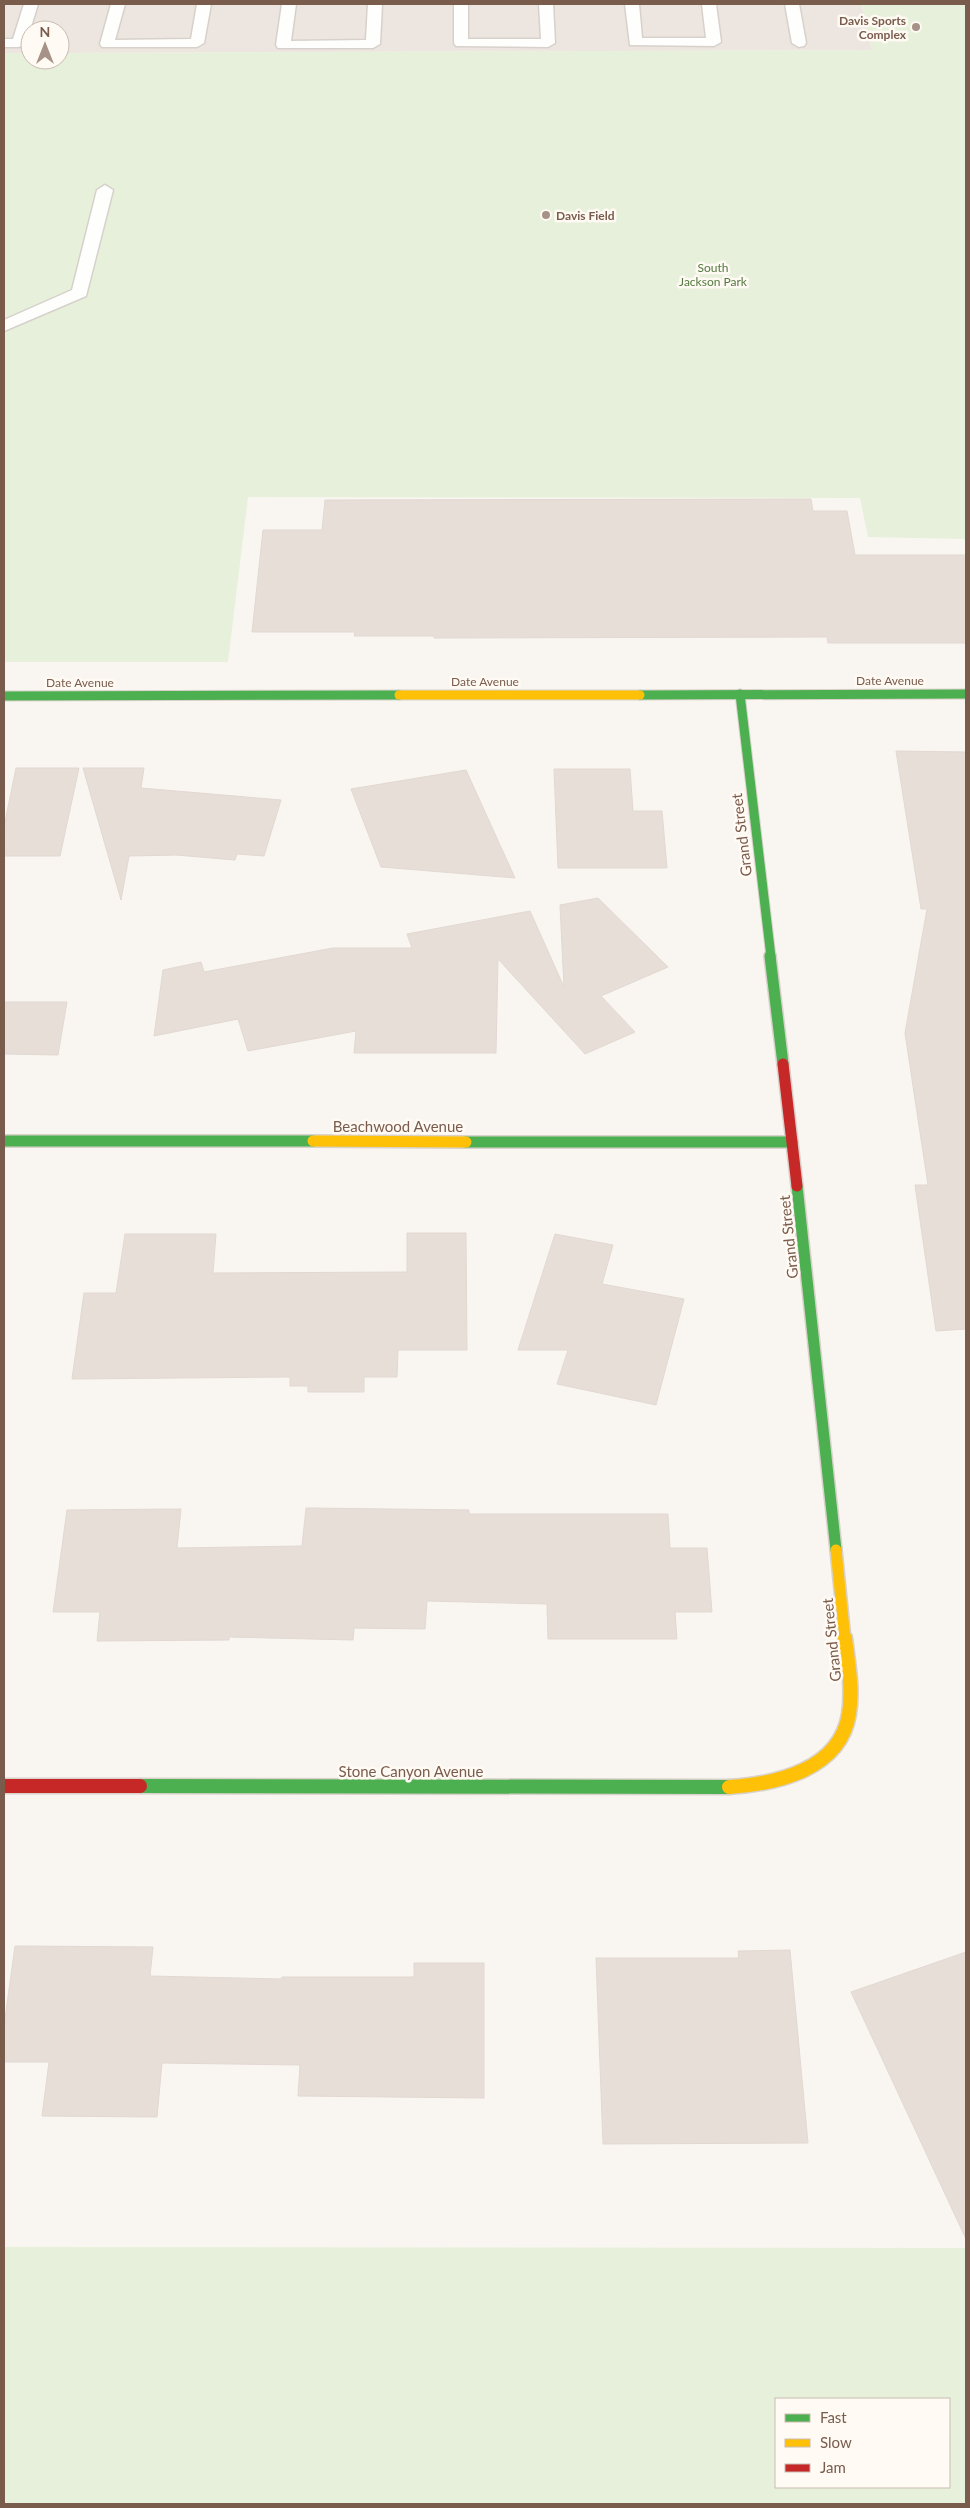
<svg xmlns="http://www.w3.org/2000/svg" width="970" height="2508" font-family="Lato,sans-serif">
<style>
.industrial{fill:#ede5e0}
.green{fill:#e7f0db;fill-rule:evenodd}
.building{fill:#e6ded7;stroke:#e2d8d2}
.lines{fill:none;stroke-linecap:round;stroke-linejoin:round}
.lane-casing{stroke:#d7d1cb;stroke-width:3}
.fast-far2-casing{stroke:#d9d2cb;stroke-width:11}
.fast-far1-casing{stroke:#d9d2cb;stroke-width:14}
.fast-casing{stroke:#d9d2cb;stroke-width:17}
.slow-far2-casing{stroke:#d9d2cb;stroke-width:11}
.slow-far1-casing{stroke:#d9d2cb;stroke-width:14}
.slow-casing{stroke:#d9d2cb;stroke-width:17}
.jam-far1-casing{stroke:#d9d2cb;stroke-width:14}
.jam-casing{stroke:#d9d2cb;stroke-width:17}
.lane{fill:#fefefd;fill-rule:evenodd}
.fast-far2{stroke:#4caf50;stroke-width:9}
.fast-far1{stroke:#4caf50;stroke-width:11}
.fast{stroke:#4caf50;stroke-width:14}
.slow-far2{stroke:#ffc107;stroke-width:9}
.slow-far1{stroke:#ffc107;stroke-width:11}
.slow{stroke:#ffc107;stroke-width:14}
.jam-far1{stroke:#c62828;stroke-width:11}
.jam{stroke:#c62828;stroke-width:14}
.poi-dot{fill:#a69286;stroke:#fffaf3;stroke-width:2}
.labels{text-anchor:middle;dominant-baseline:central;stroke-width:5;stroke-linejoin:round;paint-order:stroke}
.far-poi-label{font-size:12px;font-weight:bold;fill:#7a5c4d;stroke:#fffaf3;text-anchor:end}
.far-park-label{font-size:12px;fill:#537a41;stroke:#fffaf3}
.far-street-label{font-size:12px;fill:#7a5c4d;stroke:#fffaf3}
.street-label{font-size:15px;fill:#7a5c4d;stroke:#fffaf3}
</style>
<rect width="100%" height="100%" fill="#f9f5f0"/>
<polygon class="industrial" points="4,4 861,4 872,50 60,53 60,30 30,30 30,53 4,53"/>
<g class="green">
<polygon points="861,4 966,4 966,539 868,537 860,498 248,497 228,662 4,662 4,53 30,53 30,60 60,60 60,53 872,50"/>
<path d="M4,2247L966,2248V2504H4ZM949,2399V2487H776V2399Z"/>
</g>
<g class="building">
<polygon points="811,499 813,511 847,511 855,555 966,555 966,643 828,643 827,637 434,638 434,636 354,636 355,632 252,632 263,530 322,530 325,500"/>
<polygon points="896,751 966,752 966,1329 936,1331 915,1185 928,1185 905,1033 927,909 921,909"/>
<polygon points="16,768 79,768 60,856 4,856 4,827"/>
<polygon points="83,768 144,768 141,788 281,800 264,856 237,854 235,860 176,855 129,856 121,900"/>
<polygon points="554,769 630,769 633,811 662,811 667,868 558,868"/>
<polygon points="466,770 515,878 381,867 351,789"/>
<polygon points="598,898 668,967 601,996 635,1032 585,1054 498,959 496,1053 354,1053 356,1031 248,1051 238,1019 154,1036 163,970 201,962 204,972 333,948 412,948 407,934 530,911 564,987 560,905"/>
<polygon points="4,1002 67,1002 58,1055 4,1054"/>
<polygon points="407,1233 466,1233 467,1350 398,1350 397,1377 364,1377 364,1392 308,1392 308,1386 290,1386 290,1377 72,1379 84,1293 116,1293 125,1234 216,1234 213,1273 407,1272"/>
<polygon points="555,1234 613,1245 602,1284 684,1299 656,1405 557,1384 568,1350 518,1350"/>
<polygon points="306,1508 469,1510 469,1514 668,1514 670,1548 707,1548 712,1612 675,1612 677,1639 548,1639 547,1604 427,1601 425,1629 354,1628 353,1640 229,1637 229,1640 97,1641 100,1612 53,1612 67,1510 181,1509 177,1548 302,1546"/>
<polygon points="15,1946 153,1947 150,1976 282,1979 282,1977 414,1977 414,1963 484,1963 484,2098 298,2096 300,2065 162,2063 157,2117 42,2116 49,2062 4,2062 4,2026"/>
<polygon points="790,1950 808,2143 603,2144 596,1958 739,1958 738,1951"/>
<polygon points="966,1952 966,2239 851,1992"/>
</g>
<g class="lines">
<defs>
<g id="lane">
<polygon points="24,4 38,4 26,43 19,47 4,47 4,39 13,39"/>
<polygon points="111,4 125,4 115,40 191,39 197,4 211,4 204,43 197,47 102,47 100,44"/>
<polygon points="282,4 296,4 291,41 366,40 368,4 382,4 380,44 373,48 278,48 276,45"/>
<polygon points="454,4 468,4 468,39 541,39 539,4 553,4 555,43 548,47 456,46 454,43"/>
<polygon points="625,4 639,4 642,38 706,38 702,4 716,4 721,42 714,46 630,45"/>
<polygon points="785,4 799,4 806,43 804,46 799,47 792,43"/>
<polygon points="105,185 113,190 86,296 4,331 4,320 72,290 97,190"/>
</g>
<g id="fast-far2">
<polyline points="740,694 771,957"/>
<polyline points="640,695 966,694"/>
<polyline points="4,696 399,695"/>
</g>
<g id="fast-far1">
<polyline points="770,956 783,1064"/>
<polyline points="4,1141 313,1141"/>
<polyline points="466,1142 792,1142"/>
<polyline points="797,1186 836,1550"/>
</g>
<polyline id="fast" points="140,1786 729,1787"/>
<polyline id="slow-far2" points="399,695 640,695"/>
<g id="slow-far1">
<polyline points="313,1141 466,1142"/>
<polyline points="836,1550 845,1639"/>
</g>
<path id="slow" d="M729,1787C776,1784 840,1770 849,1714C853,1688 848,1663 845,1638"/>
<polyline id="jam-far1" points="783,1064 797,1186"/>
<polyline id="jam" points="4,1786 140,1786"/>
</defs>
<use href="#lane" class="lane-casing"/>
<use href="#fast-far2" class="fast-far2-casing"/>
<use href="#fast-far1" class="fast-far1-casing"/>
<use href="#fast" class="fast-casing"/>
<use href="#slow-far2" class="slow-far2-casing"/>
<use href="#slow-far1" class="slow-far1-casing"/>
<use href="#slow" class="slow-casing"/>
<use href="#jam-far1" class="jam-far1-casing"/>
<use href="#jam" class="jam-casing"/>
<use href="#lane" class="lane"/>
<use href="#fast-far2" class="fast-far2"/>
<use href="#fast-far1" class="fast-far1"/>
<use href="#fast" class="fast"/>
<use href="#slow-far2" class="slow-far2"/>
<use href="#slow-far1" class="slow-far1"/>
<use href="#slow" class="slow"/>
<use href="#jam-far1" class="jam-far1"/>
<use href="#jam" class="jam"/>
</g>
<g class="poi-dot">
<circle cx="916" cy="27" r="5"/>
<circle cx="546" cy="215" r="5"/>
</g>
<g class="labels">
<g class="far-poi-label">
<text x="906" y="20">Davis Sports<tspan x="906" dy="14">Complex</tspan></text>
<text x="556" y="215" text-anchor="start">Davis Field</text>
</g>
<g class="far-park-label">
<text x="713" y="267">South<tspan x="713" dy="14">Jackson Park</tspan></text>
</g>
<g class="far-street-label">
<text x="890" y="680">Date Avenue</text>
<text x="485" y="681">Date Avenue</text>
<text x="80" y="682">Date Avenue</text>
</g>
<g class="street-label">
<text transform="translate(741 835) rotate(-97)">Grand Street</text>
<text x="398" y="1126">Beachwood Avenue</text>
<text transform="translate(788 1237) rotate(-96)">Grand Street</text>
<text transform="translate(831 1640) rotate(-96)">Grand Street</text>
<text x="411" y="1771">Stone Canyon Avenue</text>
</g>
</g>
<rect width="970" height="2508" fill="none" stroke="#7a5c4d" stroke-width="10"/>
<rect x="775" y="2398" width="175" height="90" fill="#fffaf3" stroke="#cabbb1"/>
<rect x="785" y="2414" width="25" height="8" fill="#4caf50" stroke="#cabbb1"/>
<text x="820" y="2423" font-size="15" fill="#7a5c4d">Fast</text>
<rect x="785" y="2439" width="25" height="8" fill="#ffc107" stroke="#cabbb1"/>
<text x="820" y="2448" font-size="15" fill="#7a5c4d">Slow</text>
<rect x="785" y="2464" width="25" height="8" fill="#c62828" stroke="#cabbb1"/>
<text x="820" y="2473" font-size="15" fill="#7a5c4d">Jam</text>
<g transform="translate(45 45)"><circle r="24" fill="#fffaf3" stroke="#cabbb1"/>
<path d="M0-4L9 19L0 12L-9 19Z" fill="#a69286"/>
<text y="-8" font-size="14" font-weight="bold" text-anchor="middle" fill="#7a5c4d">N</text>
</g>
</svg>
